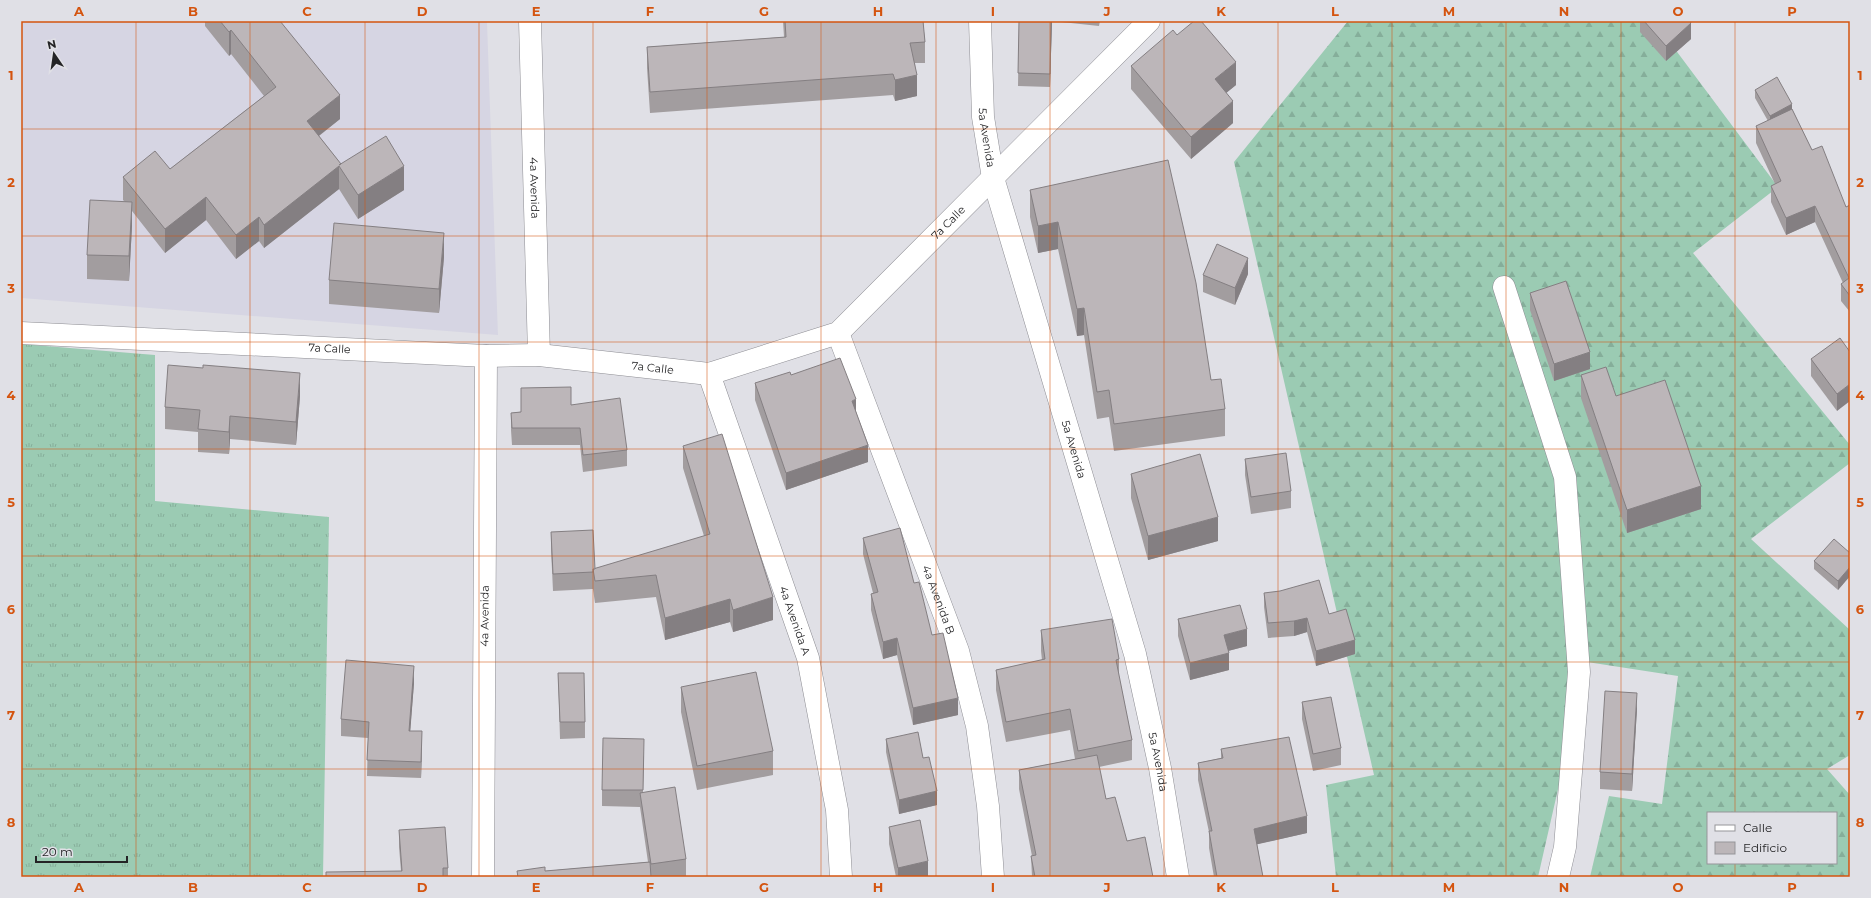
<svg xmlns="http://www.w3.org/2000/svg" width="1871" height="898" font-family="Montserrat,sans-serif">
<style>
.built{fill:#d6d5e3}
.grass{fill:url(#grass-tufts)}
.forest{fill:url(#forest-firs);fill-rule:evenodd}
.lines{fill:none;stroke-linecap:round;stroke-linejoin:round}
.minor-casing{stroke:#8d8d93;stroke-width:23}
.minor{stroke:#fff;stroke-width:22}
.wall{fill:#a29d9f}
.shaded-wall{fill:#847f82}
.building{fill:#bcb6b9;stroke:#847f82}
.grid{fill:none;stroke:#d4540f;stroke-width:1;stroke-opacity:0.55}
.labels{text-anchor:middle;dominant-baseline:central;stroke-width:4;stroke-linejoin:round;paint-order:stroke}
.street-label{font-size:11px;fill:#242426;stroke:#e0e0e6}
.neatline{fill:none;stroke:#d4540f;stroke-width:1.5}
.grid-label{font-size:13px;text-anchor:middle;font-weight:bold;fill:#d4540f}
</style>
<defs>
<pattern id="grass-tufts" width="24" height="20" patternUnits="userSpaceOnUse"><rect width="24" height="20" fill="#9bcbb3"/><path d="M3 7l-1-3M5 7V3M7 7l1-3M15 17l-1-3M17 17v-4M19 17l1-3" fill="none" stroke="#85ae9a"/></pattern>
<pattern id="forest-firs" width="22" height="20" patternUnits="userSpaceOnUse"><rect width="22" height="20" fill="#9bcbb3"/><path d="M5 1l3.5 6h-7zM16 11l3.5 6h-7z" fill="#85ae9a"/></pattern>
</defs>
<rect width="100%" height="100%" fill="#e0e0e6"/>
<polygon class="built" points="21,21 487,21 498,335 21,298"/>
<polygon class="grass" points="21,344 155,355 155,501 329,517 323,877 21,877"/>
<path class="forest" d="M1348,21H1654L1778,187L1693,253L1850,445V463L1751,539L1850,630V755L1827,769L1850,795V877H1590L1609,796L1662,804L1678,676L1587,662L1538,877H1336L1326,785L1374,775L1234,162ZM1708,813H1836V863H1708Z"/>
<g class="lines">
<defs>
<g id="minor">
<path id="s1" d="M530,21L539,355"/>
<path id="s2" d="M980,21L983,117L993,178L1135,654L1160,768L1178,877"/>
<polyline points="1504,287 1565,477 1579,672 1565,847 1558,877"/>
<path id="s3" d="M21,333L486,356L539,355L709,374L838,333L1149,21"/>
<path id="s4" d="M838,333L958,651L977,726L988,806L993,877"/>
<path id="s5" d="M709,374L808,658L837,810L841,877"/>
<path id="s6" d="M483,877L486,356"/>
</g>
</defs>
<use href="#minor" class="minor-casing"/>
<use href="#minor" class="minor"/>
</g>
<g class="wall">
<polygon points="205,21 280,21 340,119 319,136 341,164 404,190 358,219 339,189 264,248 259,241 236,259 206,220 165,253 132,211 132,226 129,281 87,279 87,255 125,202 123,200 123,177 170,169 264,96 231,54 229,56 205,26"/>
<polygon points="783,21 923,21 925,42 925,63 915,63 917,96 895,101 893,95 650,113 647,68 647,47 784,37"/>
<polygon points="1016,21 1052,21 1050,87 1018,86 1019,21"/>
<polygon points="1052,21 1100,21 1099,26"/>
<polygon points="1640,21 1690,21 1691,39 1666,61 1640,32"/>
<polygon points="1177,35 1236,85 1226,93 1233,123 1191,159 1131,89 1131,66"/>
<polygon points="1755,90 1792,109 1812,150 1846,207 1850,205 1850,312 1841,301 1841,284 1843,283 1815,222 1786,235 1771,202 1771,186 1775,184 1756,143 1756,126 1768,121 1755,98"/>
<polygon points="1030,190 1211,380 1225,409 1225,436 1114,451 1109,417 1097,419 1084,335 1077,336 1058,249 1038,253 1030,217"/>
<polygon points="444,257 439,313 329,304 329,280"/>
<polygon points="1248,274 1235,305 1203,292 1203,275"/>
<polygon points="1530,293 1590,369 1554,381 1530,310"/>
<polygon points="1850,352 1837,411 1811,376 1811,359"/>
<polygon points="791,375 856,412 868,462 786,490 755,400 755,383"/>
<polygon points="1581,375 1616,396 1701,509 1627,533 1581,398"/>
<polygon points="300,396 296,445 230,439 229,454 198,452 198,432 165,429 165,407"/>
<polygon points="571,405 627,450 627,466 583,472 580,445 512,445 511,430 511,413"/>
<polygon points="683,446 773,620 733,632 730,622 665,640 656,597 595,603 593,589 553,591 551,549 551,532 595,569 704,536 683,468"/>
<polygon points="1245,459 1291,491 1291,508 1251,514 1245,475"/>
<polygon points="1131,474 1218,541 1148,560 1131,498"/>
<polygon points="863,538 914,583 958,715 913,725 897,655 883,659 871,610 871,594 873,593 863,554"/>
<polygon points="1850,553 1850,576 1838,590 1814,569 1814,561"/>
<polygon points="1264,593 1329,614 1355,654 1316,666 1307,632 1294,636 1268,638 1264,607"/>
<polygon points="1178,619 1247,646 1228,651 1229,670 1190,680 1178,636"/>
<polygon points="1041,630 1119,659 1119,676 1132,740 1132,760 1099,767 1106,799 1127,841 1153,877 1032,877 1031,856 1032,856 1019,789 1019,770 1075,759 1070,730 1006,742 996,690 996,670 1042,660 1041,651"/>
<polygon points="558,673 585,722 585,738 560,739"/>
<polygon points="414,683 410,731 422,748 421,778 367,776 368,738 341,736 341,719"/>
<polygon points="681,687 773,751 773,775 697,790 681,712"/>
<polygon points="1302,702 1341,748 1341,765 1313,771 1302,719"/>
<polygon points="1637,709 1632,791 1600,789 1600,772"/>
<polygon points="886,739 923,758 937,805 899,814 886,752"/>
<polygon points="1221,749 1307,833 1257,844 1263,877 1214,877 1209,848 1209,832 1198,780 1198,763 1221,758"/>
<polygon points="644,756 643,792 686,859 686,876 678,877 517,877 517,871 545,871 648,862 640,807 602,806 602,790"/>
<polygon points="889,827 928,877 896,877 889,844"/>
<polygon points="399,830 448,868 448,877 326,877 401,871 399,847"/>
</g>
<g class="shaded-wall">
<polygon points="1051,21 1052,21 1050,87 1050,74"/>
<polygon points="1691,23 1691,39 1666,61 1666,46"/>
<polygon points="231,30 231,54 229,56 229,32"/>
<polygon points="1236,62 1236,85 1215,102 1215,79"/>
<polygon points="917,75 917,96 895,101 895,80"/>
<polygon points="340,95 340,119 307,145 307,121"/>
<polygon points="1233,101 1233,123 1191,159 1191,137"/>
<polygon points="1792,104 1792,113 1770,125 1770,116"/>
<polygon points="339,166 339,189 264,248 264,225"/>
<polygon points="404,166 404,190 358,219 358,195"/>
<polygon points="206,197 206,220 165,253 165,229"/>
<polygon points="132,202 132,226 129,281 129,256"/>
<polygon points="1815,206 1815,222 1786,235 1786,218"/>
<polygon points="259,217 259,241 236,259 236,235"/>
<polygon points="1058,222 1058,249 1038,253 1038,226"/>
<polygon points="444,233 444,257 439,313 439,289"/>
<polygon points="1248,258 1248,274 1235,305 1235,288"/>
<polygon points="1084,308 1084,335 1077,336 1077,309"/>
<polygon points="1590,352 1590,369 1554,381 1554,364"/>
<polygon points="300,373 300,396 296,445 296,422"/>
<polygon points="1850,384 1850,401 1837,411 1837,394"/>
<polygon points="856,399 856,416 852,401"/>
<polygon points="230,416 230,439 229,454 229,432"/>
<polygon points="868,445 868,462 786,490 786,473"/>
<polygon points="1701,486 1701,509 1627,533 1627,510"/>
<polygon points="1218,517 1218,541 1148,560 1148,536"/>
<polygon points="1850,567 1850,576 1838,590 1838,581"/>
<polygon points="773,597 773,620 733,632 733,610"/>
<polygon points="730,599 730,622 665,640 665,618"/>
<polygon points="1307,618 1307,632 1294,636 1294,621"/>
<polygon points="1247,629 1247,646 1224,652 1224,635"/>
<polygon points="897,638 897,655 883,659 883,642"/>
<polygon points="1355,640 1355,654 1316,666 1316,651"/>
<polygon points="1229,653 1229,670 1190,680 1190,663"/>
<polygon points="414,666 414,683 409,748 409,731"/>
<polygon points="1637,693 1637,709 1632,791 1632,774"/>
<polygon points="958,698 958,715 913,725 913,708"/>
<polygon points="422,731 422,748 421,778 421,762"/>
<polygon points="937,791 937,805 899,814 899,800"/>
<polygon points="1307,816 1307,833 1254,845 1254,829"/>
<polygon points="928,861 928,877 898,877 898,868"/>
</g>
<g class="building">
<polygon points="220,21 280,21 340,95 307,121 341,164 339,165 386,136 404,166 358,195 339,166 264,225 259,217 236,235 206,197 165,229 123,177 155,151 170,169 276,87 231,30 229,32"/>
<polygon points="785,21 923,21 925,42 910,43 917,75 895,80 893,74 650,92 647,47 786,37"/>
<polygon points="1019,21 1051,21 1050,74 1018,73"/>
<polygon points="1194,21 1201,21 1236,62 1215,79 1233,101 1191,137 1131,66 1173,30 1177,35"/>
<polygon points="1644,21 1690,21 1691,23 1666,46"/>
<polygon points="1777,77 1792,104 1770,116 1755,90"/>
<polygon points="1792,109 1812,150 1822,146 1846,207 1850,205 1850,296 1841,284 1849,278 1815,206 1786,218 1771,186 1781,181 1756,126"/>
<polygon points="1168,160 1196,283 1211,380 1221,379 1225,409 1114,424 1109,390 1097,392 1084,308 1077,309 1058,222 1038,226 1030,190"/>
<polygon points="90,200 132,202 129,256 87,255"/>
<polygon points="334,223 444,233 439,289 329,280"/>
<polygon points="1217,244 1248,258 1235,288 1203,275"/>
<polygon points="1566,281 1590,352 1554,364 1530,293"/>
<polygon points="1840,338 1850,352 1850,384 1837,394 1811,359"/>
<polygon points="840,358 856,399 852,401 868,445 786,473 755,383 790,372 791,375"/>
<polygon points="168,365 203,368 203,365 300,373 296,422 230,416 229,432 198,429 200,410 165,407"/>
<polygon points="1606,367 1616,396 1665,380 1701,486 1627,510 1581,375"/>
<polygon points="571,387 571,405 620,398 627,450 583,455 580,428 512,428 511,413 521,412 521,388"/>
<polygon points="722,434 773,597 733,610 730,599 665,618 656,575 595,581 593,569 710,534 683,446"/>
<polygon points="1286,453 1291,491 1251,497 1245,459"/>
<polygon points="1200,454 1218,517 1148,536 1131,474"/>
<polygon points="900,528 914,583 919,582 932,635 943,633 958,698 913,708 897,638 883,642 871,594 878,592 863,538"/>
<polygon points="593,530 595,569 593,569 593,572 553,574 551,532"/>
<polygon points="1834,539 1850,553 1850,567 1838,581 1814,561"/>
<polygon points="1319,580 1329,614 1346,609 1355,640 1316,651 1307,618 1294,621 1268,623 1264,593 1280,591"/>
<polygon points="1240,605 1247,629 1224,635 1229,653 1190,663 1178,619"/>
<polygon points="1112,619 1119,659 1116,660 1132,740 1078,751 1070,709 1006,722 996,670 1045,659 1041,630"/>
<polygon points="346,660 414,666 409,731 422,731 421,762 367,760 369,722 341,719"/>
<polygon points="756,672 773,751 697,766 681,687"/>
<polygon points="558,673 584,673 585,722 560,722"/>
<polygon points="1605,691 1637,693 1632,774 1600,772"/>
<polygon points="1331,697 1341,748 1313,754 1302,702"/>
<polygon points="918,732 923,758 929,757 937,791 899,800 886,739"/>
<polygon points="1289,737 1307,816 1254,829 1263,877 1217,877 1209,831 1212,831 1198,763 1223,758 1221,749"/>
<polygon points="603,738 644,739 643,790 602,790"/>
<polygon points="1097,755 1106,799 1115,797 1127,841 1145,837 1153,877 1035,877 1031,856 1036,855 1019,770"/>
<polygon points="675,787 686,859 651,864 640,793"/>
<polygon points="920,820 928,861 898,868 889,827"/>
<polygon points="445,827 448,868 443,868 443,877 326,877 326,872 402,871 399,830"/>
<polygon points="650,862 651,877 518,877 517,871 545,867 545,871"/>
</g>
<path class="grid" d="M136,21V877M250,21V877M365,21V877M479,21V877M593,21V877M707,21V877M821,21V877M936,21V877M1050,21V877M1164,21V877M1278,21V877M1392,21V877M1506,21V877M1621,21V877M1735,21V813M21,129H1850M21,236H1850M21,342H1850M21,449H1850M21,556H1850M21,662H1850M21,769H1850M1735,863V877"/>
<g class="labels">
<g class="street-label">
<text stroke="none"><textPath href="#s2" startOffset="117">5a Avenida</textPath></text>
<text stroke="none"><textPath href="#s1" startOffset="167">4a Avenida</textPath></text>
<text stroke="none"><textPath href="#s3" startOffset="981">7a Calle</textPath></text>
<text stroke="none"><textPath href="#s3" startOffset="309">7a Calle</textPath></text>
<text stroke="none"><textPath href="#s3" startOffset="633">7a Calle</textPath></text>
<text stroke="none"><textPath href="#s2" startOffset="441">5a Avenida</textPath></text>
<text stroke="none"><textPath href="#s4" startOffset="285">4a Avenida B</textPath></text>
<text stroke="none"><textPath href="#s6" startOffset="261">4a Avenida</textPath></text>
<text stroke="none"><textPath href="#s5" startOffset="261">4a Avenida A</textPath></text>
<text stroke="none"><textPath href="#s2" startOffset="765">5a Avenida</textPath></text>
</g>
</g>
<rect width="1871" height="898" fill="none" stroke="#e0e0e6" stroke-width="44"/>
<rect x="1707" y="812" width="130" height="52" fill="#e0e0e6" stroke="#959599"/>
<rect x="1715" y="825" width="20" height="6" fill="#ffffff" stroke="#959599"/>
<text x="1743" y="832" font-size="12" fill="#242426">Calle</text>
<rect x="1715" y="842" width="20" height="12" fill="#bcb6b9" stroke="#959599"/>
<text x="1743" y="852" font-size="12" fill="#242426">Edificio</text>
<g transform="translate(54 54) rotate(347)" stroke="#e0e0e6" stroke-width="3" paint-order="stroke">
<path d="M0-3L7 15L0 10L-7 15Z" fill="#242426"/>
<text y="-6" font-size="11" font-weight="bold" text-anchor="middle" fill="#242426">N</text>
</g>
<path d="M36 856v6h91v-6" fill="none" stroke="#242426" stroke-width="2"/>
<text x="42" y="856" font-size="12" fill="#242426" stroke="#e0e0e6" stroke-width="3" paint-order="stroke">20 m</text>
<rect x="22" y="22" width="1827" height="854" class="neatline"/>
<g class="grid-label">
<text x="79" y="16">A</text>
<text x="193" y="16">B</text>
<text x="307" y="16">C</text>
<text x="422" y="16">D</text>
<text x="536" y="16">E</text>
<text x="650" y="16">F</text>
<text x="764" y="16">G</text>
<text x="878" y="16">H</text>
<text x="993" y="16">I</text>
<text x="1107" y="16">J</text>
<text x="1221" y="16">K</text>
<text x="1335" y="16">L</text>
<text x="1449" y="16">M</text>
<text x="1564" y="16">N</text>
<text x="1678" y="16">O</text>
<text x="1792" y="16">P</text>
<text x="11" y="80">1</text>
<text x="1860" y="80">1</text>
<text x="11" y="187">2</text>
<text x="1860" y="187">2</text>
<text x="11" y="293">3</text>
<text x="1860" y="293">3</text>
<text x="11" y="400">4</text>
<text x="1860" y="400">4</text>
<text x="11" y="507">5</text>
<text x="1860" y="507">5</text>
<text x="11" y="614">6</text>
<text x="1860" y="614">6</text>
<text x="11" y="720">7</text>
<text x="1860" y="720">7</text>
<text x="11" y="827">8</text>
<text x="1860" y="827">8</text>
<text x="79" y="892">A</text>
<text x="193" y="892">B</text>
<text x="307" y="892">C</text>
<text x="422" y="892">D</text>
<text x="536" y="892">E</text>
<text x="650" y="892">F</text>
<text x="764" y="892">G</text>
<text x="878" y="892">H</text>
<text x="993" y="892">I</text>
<text x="1107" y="892">J</text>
<text x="1221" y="892">K</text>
<text x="1335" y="892">L</text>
<text x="1449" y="892">M</text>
<text x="1564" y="892">N</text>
<text x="1678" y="892">O</text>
<text x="1792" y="892">P</text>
</g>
</svg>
